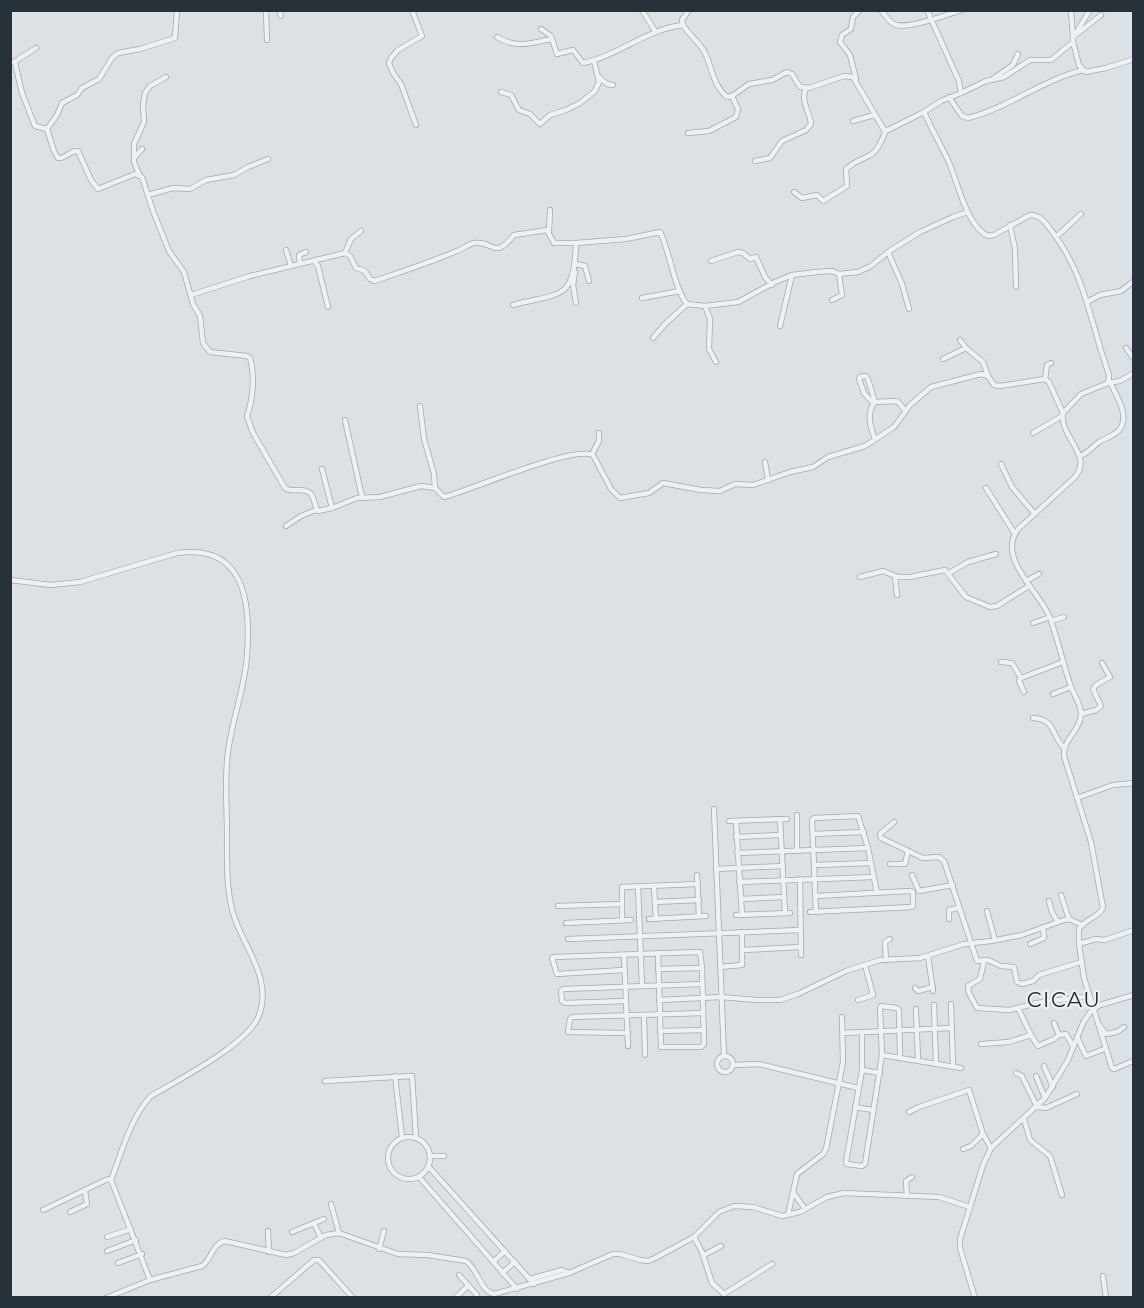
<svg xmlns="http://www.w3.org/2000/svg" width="1144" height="1308" font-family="Montserrat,sans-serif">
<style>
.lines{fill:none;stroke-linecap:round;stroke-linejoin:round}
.street-casing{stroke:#a2a9ae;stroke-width:6}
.street{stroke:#eef1f4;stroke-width:4.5}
.labels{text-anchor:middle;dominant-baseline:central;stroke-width:4.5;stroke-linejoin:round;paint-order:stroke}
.quarter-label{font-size:21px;letter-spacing:1.5px;fill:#1a222a;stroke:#ebf0f3}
</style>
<rect width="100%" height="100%" fill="#dce1e5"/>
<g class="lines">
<defs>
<g id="street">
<polyline points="266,10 267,40"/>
<polyline points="279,10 281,16"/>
<polyline points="412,10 422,36 398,50 391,58 389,63 393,73 401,84 416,125"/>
<polyline points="642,10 655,31"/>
<path d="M881,10C885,15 888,21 894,24C905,31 948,14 962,10"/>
<path d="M927,10L959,81L961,93L941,101L924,112C932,130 939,142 947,158C958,180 965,225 988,236L994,235L1030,215C1042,215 1047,225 1054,234C1079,268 1086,300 1098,340C1101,352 1106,364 1109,376L1108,383L1081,394L1063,413C1059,437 1095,456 1074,478L1018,529C996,559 1040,591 1050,618C1058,640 1063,663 1070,684C1073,694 1082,705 1081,715C1080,731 1063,739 1064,756L1091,842L1103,908C1098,918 1085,919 1079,929V944L1084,978L1112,1068L1114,1069L1133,1061"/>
<polyline points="1071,10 1073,38"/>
<polyline points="683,25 682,20 689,10"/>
<path d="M541,29L551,36L557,54L573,50L583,63C618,56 647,29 683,25C689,35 701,44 705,53C712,68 713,85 727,97L732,96L749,84L772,80L787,72L792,74L800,87L809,88L844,76L853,77L884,130H888L924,112"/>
<polyline points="1077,34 1101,15"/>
<path d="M497,37C517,49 530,43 552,39"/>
<polyline points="1073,42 1079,65 1085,72 1106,68 1134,59"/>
<path d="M10,61L15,63L22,93L35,126L47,129L54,151L58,158C66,159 70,150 78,151L91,180L98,189L135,174L142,177L153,211L169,251L184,272L193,304L200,316L203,343L210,352L247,356L250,358C255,375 253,400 247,416L253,433L285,488C292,493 302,487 310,493C315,497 314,506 318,511L332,508L357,498L380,497L421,486L435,488L444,497C471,490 574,445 593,455L611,489L620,498L649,493L663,483L701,490L720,491L735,484L753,485L790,472L813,467L828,457L865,446L894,427L910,405L931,387L981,374L988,376L994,385L1000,386L1045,379L1049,382L1063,413"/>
<polyline points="14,62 36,48"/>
<polyline points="599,77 607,84 613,85"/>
<polyline points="994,78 1013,65 1018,54"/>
<polyline points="856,79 850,55 840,42 842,35 851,29 853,17 860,10"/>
<polyline points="501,92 511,95 519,110 530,114 540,124 550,115 566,110 580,103 595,91 599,82 594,61"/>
<polyline points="961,93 986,81 1004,77 1030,60 1051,60 1073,42 1073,38 1090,10"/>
<path d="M949,97L962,116L968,118C1008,108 1042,80 1083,70"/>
<polyline points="853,121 874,115"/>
<polyline points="47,129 57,115 62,103 77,95 82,88 99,79 112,58 118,53 140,49 175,38 177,10"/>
<polyline points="688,133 709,131 736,117 738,109 732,96"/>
<polyline points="134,158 142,149"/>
<path d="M755,161L770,158L782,141L806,130L811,124C810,111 800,102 806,88"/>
<polyline points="139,174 134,162 134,144 144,122 143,105 145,93 150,86 166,77"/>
<path d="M794,192L802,198L817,195L823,201L847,186L846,169C867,151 873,165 886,130"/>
<polyline points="148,195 173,188 190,189 206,180 234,175 248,167 268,159"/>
<polyline points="1010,225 1015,249 1016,287"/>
<polyline points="549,231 550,210"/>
<polyline points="1056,237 1081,214"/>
<polyline points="286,250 291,266"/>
<polyline points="888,252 902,284 909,309"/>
<polyline points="345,253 351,239 361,231"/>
<polyline points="314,261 318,266 328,307"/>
<polyline points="711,261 738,252 743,253 750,259 756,257 765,277 772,285"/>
<polyline points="300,264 299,255 306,252"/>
<polyline points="575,264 585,266 589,281"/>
<polyline points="575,272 573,285 576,303"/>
<path d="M191,295L250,276L345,253L350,256L356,268L365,271L370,279L374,281C402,272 430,262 457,251C463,249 468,244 474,243C494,240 493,261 514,235L547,230L554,243H576L626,239L660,232C671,254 673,286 687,304L705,306L738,302L775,282L792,275L817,272L832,271L839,274L858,272L871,266L888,252L920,232L953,217L968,212"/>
<polyline points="642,298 680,291"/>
<polyline points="832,300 842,295 839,274"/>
<polyline points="1087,302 1100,295 1121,291 1134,281"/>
<path d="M513,305C561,292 574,302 576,243"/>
<polyline points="705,306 710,319 709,349 716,362"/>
<polyline points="780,326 792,275"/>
<polyline points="653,338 665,324 687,304"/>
<polyline points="960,340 966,348"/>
<polyline points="1126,348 1134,359"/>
<polyline points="943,359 966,348 983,362 988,376"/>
<polyline points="1045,379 1047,365 1051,363"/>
<polyline points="1108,383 1120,381 1134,373"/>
<polyline points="874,401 871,401 864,393 859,379 860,377 866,376 868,379 875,402"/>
<path d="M875,402C866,413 870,426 875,439"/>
<polyline points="875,402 897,401 905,410"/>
<polyline points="420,406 424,439 434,474 435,488"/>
<polyline points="345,420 362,497"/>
<polyline points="1033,433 1062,416"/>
<polyline points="592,454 599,441 599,433"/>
<path d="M1080,456C1088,453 1092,447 1099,442C1106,438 1114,436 1119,430C1131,417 1116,395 1110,382"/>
<polyline points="765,462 768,480"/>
<polyline points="1001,464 1012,487 1034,513"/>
<polyline points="322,469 332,508"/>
<polyline points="986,488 1015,534"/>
<polyline points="286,526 301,516 316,510"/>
<polyline points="949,573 968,562 996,554"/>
<polyline points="895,576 897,595"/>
<polyline points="860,577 883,571 898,577 910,577 945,570 966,597 990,607 997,606 1029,586"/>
<path d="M10,580L51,585L80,582L177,553C245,543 251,603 247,655C245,691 229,726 227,762C225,786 227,811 227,835C227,860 226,888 233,913C243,947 273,978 259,1015C250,1043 178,1080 151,1096C130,1118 122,1152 111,1180"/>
<polyline points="1026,581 1039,574"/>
<polyline points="1051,621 1064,617"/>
<polyline points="1033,623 1050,617"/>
<polyline points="1001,662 1012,663 1021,678"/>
<polyline points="1024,692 1019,681 1021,678 1063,662"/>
<polyline points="1053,694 1071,687"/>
<polyline points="1081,714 1096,710 1101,706 1093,689 1096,685 1110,677 1102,663"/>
<path d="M1033,718C1056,719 1051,735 1064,748"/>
<polyline points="1077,798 1113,785 1134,783"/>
<polyline points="714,809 724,1056"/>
<polyline points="780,819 785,913"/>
<polyline points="729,821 787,819"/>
<polyline points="736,821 742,915"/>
<polyline points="894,822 880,834 881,838 923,858 939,857 944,861 977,961 988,960 1001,966 1014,967 1017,982 1022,984 1033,981 1039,975 1081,962"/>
<polyline points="813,834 864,832"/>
<polyline points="736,837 780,835"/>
<polyline points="797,851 797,815"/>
<polyline points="737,853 868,848"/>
<polyline points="890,864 905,864 908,851"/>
<polyline points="815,865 871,863"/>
<polyline points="716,869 783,866"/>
<polyline points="697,875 699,916"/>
<polyline points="912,875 919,891 953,885"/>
<polyline points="800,879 801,955"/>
<polyline points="739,882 873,877"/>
<polyline points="654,886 656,919"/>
<polyline points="638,887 642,986"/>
<polyline points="1061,895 1069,919"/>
<polyline points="741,899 784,897"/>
<polyline points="1049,901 1052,912 1058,922"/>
<polyline points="655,902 699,900"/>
<polyline points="558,906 622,904"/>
<polyline points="987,911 995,940"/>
<polyline points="810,912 912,907 913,905 913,892 910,891 816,896"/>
<polyline points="816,912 812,820 814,818 858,816 868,848 877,893"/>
<polyline points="736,915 790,913"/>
<polyline points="649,919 706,916"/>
<polyline points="949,919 949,910 958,908"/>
<polyline points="622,920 622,887 698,884"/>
<polyline points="566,923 631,920"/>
<polyline points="568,939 800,930"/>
<polyline points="1030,944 1044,938 1043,927"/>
<polyline points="1079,944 1096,939 1105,940 1134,930"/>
<polyline points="743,950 800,947"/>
<polyline points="624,955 628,1046"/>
<polyline points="928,956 933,991"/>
<polyline points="886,960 885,942 890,939"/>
<polyline points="984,961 980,979 968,986 969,993 977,1008 1010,1010 1037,1003 1089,996"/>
<polyline points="720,967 742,965 742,932"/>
<polyline points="658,969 702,968"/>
<polyline points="624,970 557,974 552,958 554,957 698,952 700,952 702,968 704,1044 701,1047 661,1047 658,953"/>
<polyline points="915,988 918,991 933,987"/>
<polyline points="659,1000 721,997 757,1000 780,1000 798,994 846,971 880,960 920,958 964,944 991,941 1022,935 1064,920 1069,919 1082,925"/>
<polyline points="858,1000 873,995 865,965"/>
<polyline points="626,1001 565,1003 562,1001 561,991 563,989 702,984"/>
<polyline points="951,1004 953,1066"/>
<polyline points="934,1005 936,1064"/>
<polyline points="1018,1008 1031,1035"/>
<polyline points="916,1009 918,1060"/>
<polyline points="644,1015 645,1055"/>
<polyline points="1054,1023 1059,1035 1066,1034 1073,1046"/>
<polyline points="1099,1025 1106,1034 1117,1032 1124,1027"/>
<polyline points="660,1031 704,1030"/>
<polyline points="862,1032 862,1070 846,1162 847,1164 862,1166 865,1164 882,1055 880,1009 881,1006 897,1008 899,1010 900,1057"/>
<polyline points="628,1033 568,1032 570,1019 572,1017 703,1013"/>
<polyline points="843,1033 951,1028"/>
<polyline points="1077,1037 1086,1056 1104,1049"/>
<polyline points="981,1044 1009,1042 1031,1035 1038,1046 1054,1039 1059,1035"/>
<polyline points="882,1055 961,1068"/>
<circle cx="725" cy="1064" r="8"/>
<polyline points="733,1065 759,1064 858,1088"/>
<polyline points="1044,1066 1053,1087"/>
<polyline points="862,1070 880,1073"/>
<polyline points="1016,1073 1022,1076 1037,1107"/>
<polyline points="395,1076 402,1137"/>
<polyline points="1036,1076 1045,1098"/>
<polyline points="325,1081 412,1076 416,1138"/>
<polyline points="855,1107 873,1110"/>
<polyline points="1037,1107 1046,1108 1077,1094"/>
<polyline points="909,1112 919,1107 969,1090 983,1134 991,1148"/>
<polyline points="1024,1119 1030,1140 1050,1156 1062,1195"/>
<circle cx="409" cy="1158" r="21"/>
<polyline points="963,1149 971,1146 983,1134"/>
<polyline points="430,1156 444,1156"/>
<polyline points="428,1166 534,1284"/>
<polyline points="419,1177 517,1289"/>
<polyline points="793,1192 805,1209"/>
<polyline points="907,1196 906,1181 912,1177"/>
<polyline points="331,1204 339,1233"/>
<polyline points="970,1207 960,1239 960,1248 975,1298"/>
<polyline points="43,1210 108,1179 111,1180 150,1280"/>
<polyline points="70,1212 87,1204 85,1191"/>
<polyline points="788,1215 797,1174 823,1154 826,1149 843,1062 842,1017"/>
<polyline points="314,1223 321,1238"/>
<polyline points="268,1231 269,1252"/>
<polyline points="292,1232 324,1219"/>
<polyline points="107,1237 131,1229"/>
<polyline points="694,1237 702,1252 712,1283 724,1294 772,1264"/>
<polyline points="379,1249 384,1231"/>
<polyline points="107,1251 136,1240"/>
<polyline points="704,1255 721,1246"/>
<polyline points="493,1262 505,1251"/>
<polyline points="118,1263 142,1254"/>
<polyline points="502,1273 515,1262"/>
<polyline points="459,1275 477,1295"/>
<polyline points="1103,1276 1106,1298"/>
<polyline points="530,1279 562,1270 569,1273"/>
<path d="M106,1298L150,1280L202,1266C212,1259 212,1244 225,1241L286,1255L294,1253L326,1235L339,1233L398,1254L428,1255L466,1261C478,1269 480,1291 494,1294L569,1273L613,1254H620L640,1260L648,1261L655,1258L694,1237L719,1212L734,1206L753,1207L782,1216L800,1212L827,1197L844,1193L939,1197L970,1207L983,1165L991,1148L1045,1098L1068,1060L1083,1023L1091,1011L1100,1005L1134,995"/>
<polyline points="270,1298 314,1260 319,1260 353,1298"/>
<polyline points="455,1298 468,1286"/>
</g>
</defs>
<use href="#street" class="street-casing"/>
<use href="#street" class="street"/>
</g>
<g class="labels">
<g class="quarter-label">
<text x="1064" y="999">CICAU</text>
</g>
</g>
<rect width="1144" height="1308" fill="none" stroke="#27313a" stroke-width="24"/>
</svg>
